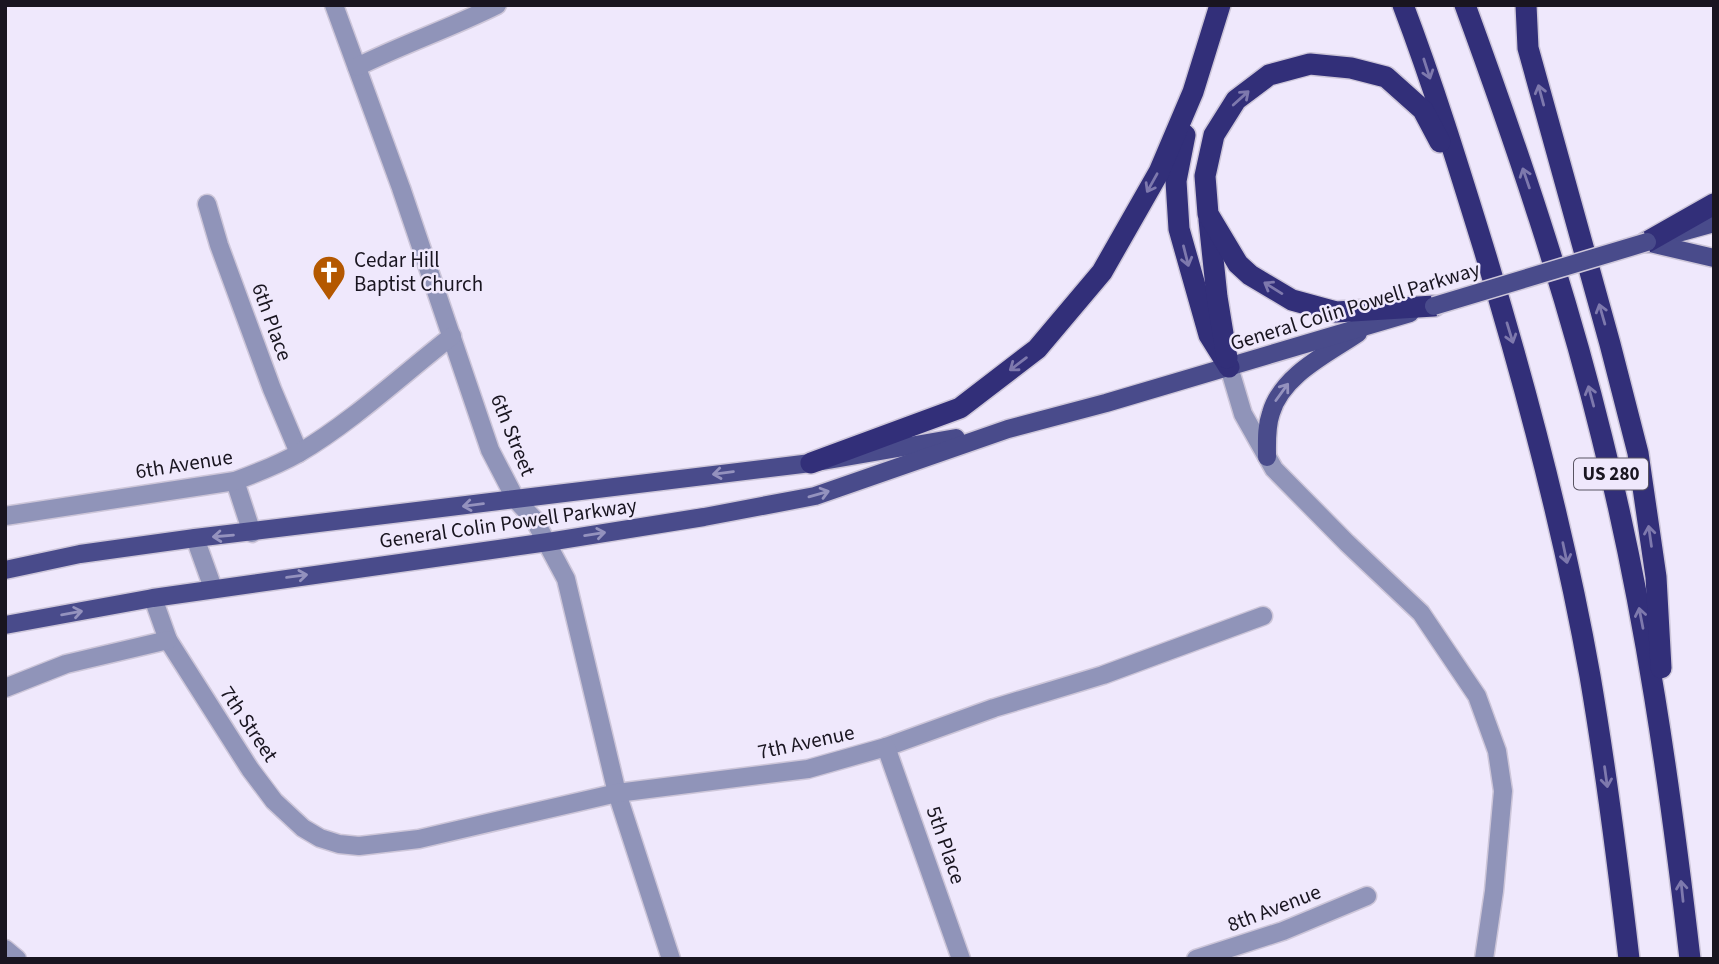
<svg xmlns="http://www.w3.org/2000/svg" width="1719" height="964" font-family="'Source Sans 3',sans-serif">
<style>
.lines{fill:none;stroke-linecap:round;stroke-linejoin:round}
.minor-casing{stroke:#cdc6d9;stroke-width:21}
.major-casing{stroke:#cdc6d9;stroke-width:21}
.highway-casing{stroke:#cdc6d9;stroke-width:24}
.minor{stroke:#9094b9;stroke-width:18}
.major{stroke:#494b8b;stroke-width:18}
.highway{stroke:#322f79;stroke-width:21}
.major-bridge-casing{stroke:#cdc6d9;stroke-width:21;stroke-linecap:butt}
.major-bridge{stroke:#494b8b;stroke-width:18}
.oneway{stroke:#7e79ad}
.oneway2{stroke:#9492be}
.labels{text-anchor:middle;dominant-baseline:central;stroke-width:5;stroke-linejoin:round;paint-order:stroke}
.shield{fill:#efe8fc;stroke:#595462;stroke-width:2}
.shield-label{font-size:19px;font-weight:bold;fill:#191520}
.poi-label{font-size:21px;fill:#191520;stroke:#efe8fc;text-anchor:start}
.street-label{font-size:21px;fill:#191520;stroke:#efe8fc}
</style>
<rect width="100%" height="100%" fill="#efe8fc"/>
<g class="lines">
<defs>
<g id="minor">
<polyline points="334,5 401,188 490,450 516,500 534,519 566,579 617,793 671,959"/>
<path d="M357,67C403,44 451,28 497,5"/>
<polyline points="207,204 219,245 272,389 299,453"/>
<polyline points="1229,367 1243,414 1274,469 1347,543 1421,613 1477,696 1497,751 1503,791 1494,891 1484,959"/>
<polyline points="235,481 252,533"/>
<path d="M5,516L235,481C257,473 278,465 299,453C353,421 402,375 452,336"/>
<polyline points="195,538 213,588"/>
<polyline points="153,598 168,640 250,769 274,801 303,828 320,838 339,844 359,846 419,839 617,793 808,769 886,747 994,708 1103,675 1263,616"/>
<polyline points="5,688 66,664 168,640"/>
<polyline points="886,747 961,959"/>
<polyline points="5,949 17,959"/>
<polyline points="1196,959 1283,931 1367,896"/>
</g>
<g id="major">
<polyline points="1667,236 1714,223"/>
<polyline points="1650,243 1714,258"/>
<path d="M1267,457C1267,442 1266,427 1271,413C1282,375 1327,354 1358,333"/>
<polyline points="5,570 80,554 195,538 811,463 956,438"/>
<polyline points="5,625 153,598 548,542 704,517 815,496 1008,429 1106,403 1410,313"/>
</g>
<g id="highway">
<path d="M1403,5C1433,84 1458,165 1483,246C1526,387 1564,530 1590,676C1606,770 1618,864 1629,959"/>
<path d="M1465,5C1517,147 1566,291 1602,438C1645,609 1670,784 1690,959"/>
<polyline points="1526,5 1528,48 1610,344 1638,453 1656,577 1661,668"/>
<polyline points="1185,135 1176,181 1179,229 1209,335 1229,367"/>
<polyline points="1209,220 1217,297 1227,358"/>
<polyline points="1647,242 1714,204"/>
<polyline points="1434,306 1336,312 1292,300 1250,275 1238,264 1208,214 1205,176 1214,135 1236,100 1269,75 1310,64 1351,68 1386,77 1423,110 1440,142"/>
<polyline points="811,463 960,408 1037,349 1102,272 1159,172 1193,92 1220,5"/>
</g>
</defs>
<use href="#minor" class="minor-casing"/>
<use href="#major" class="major-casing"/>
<use href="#highway" class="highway-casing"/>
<use href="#minor" class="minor"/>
<use href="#major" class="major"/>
<use href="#highway" class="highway"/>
<defs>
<polyline id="major-bridge" points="1434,306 1647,242"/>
</defs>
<use href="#major-bridge" class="major-bridge-casing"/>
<use href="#major-bridge" class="major-bridge"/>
</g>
<defs><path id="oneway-shaft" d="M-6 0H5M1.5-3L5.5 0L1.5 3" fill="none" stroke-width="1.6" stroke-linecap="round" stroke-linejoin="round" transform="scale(1.75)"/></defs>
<g class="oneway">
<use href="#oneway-shaft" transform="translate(1427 69) rotate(72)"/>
<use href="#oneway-shaft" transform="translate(1541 95) rotate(-105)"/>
<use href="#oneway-shaft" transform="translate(1241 98) rotate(-42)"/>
<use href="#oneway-shaft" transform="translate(1526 178) rotate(-109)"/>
<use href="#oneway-shaft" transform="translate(1152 183) rotate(119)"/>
<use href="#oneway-shaft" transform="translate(1186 256) rotate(76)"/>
<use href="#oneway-shaft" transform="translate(1273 288) rotate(-148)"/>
<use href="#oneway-shaft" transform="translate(1602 314) rotate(-106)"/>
<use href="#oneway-shaft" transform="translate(1510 333) rotate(73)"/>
<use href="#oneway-shaft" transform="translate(1018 364) rotate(143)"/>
<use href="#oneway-shaft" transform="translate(1591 396) rotate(-105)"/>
<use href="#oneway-shaft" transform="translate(1650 536) rotate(-98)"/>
<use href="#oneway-shaft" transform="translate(1565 553) rotate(78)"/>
<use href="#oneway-shaft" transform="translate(1641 618) rotate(-101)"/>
<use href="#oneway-shaft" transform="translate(1606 777) rotate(82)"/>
<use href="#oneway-shaft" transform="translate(1682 891) rotate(-96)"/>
</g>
<g class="oneway2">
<use href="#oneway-shaft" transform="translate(1282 392) rotate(-54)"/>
<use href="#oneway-shaft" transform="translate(723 473) rotate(173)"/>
<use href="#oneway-shaft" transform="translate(819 494) rotate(-16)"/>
<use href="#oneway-shaft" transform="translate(473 505) rotate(173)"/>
<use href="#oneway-shaft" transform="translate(595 534) rotate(-9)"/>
<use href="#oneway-shaft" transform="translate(223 536) rotate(175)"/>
<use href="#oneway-shaft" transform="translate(297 576) rotate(-8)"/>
<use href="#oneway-shaft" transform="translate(72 613) rotate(-10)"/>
</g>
<defs>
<symbol id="church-pin" viewBox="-11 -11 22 30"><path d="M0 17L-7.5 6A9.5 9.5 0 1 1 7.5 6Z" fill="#b45800" stroke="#efe8fc"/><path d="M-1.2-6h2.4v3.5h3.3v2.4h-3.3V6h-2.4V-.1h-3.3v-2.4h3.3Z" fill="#fff"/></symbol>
</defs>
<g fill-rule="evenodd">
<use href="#church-pin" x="310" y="253" width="38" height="52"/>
</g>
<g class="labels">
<rect class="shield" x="1574" y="458.5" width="74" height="31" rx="5"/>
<g class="shield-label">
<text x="1611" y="474">US 280</text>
</g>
<g class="poi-label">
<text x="354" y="260">Cedar Hill<tspan x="354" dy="24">Baptist Church</tspan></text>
</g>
<g class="street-label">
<text transform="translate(1355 306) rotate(-17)">General Colin Powell Parkway</text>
<text transform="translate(272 322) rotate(70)">6th Place</text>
<text transform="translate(513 435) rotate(68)">6th Street</text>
<text transform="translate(184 464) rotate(-9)">6th Avenue</text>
<text transform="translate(508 523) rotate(-8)">General Colin Powell Parkway</text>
<text transform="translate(249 724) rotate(56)">7th Street</text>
<text transform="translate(806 742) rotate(-12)">7th Avenue</text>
<text transform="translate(946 845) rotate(71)">5th Place</text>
<text transform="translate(1274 908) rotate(-21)">8th Avenue</text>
</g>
</g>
<rect width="1719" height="964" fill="none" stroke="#191520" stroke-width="14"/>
</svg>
